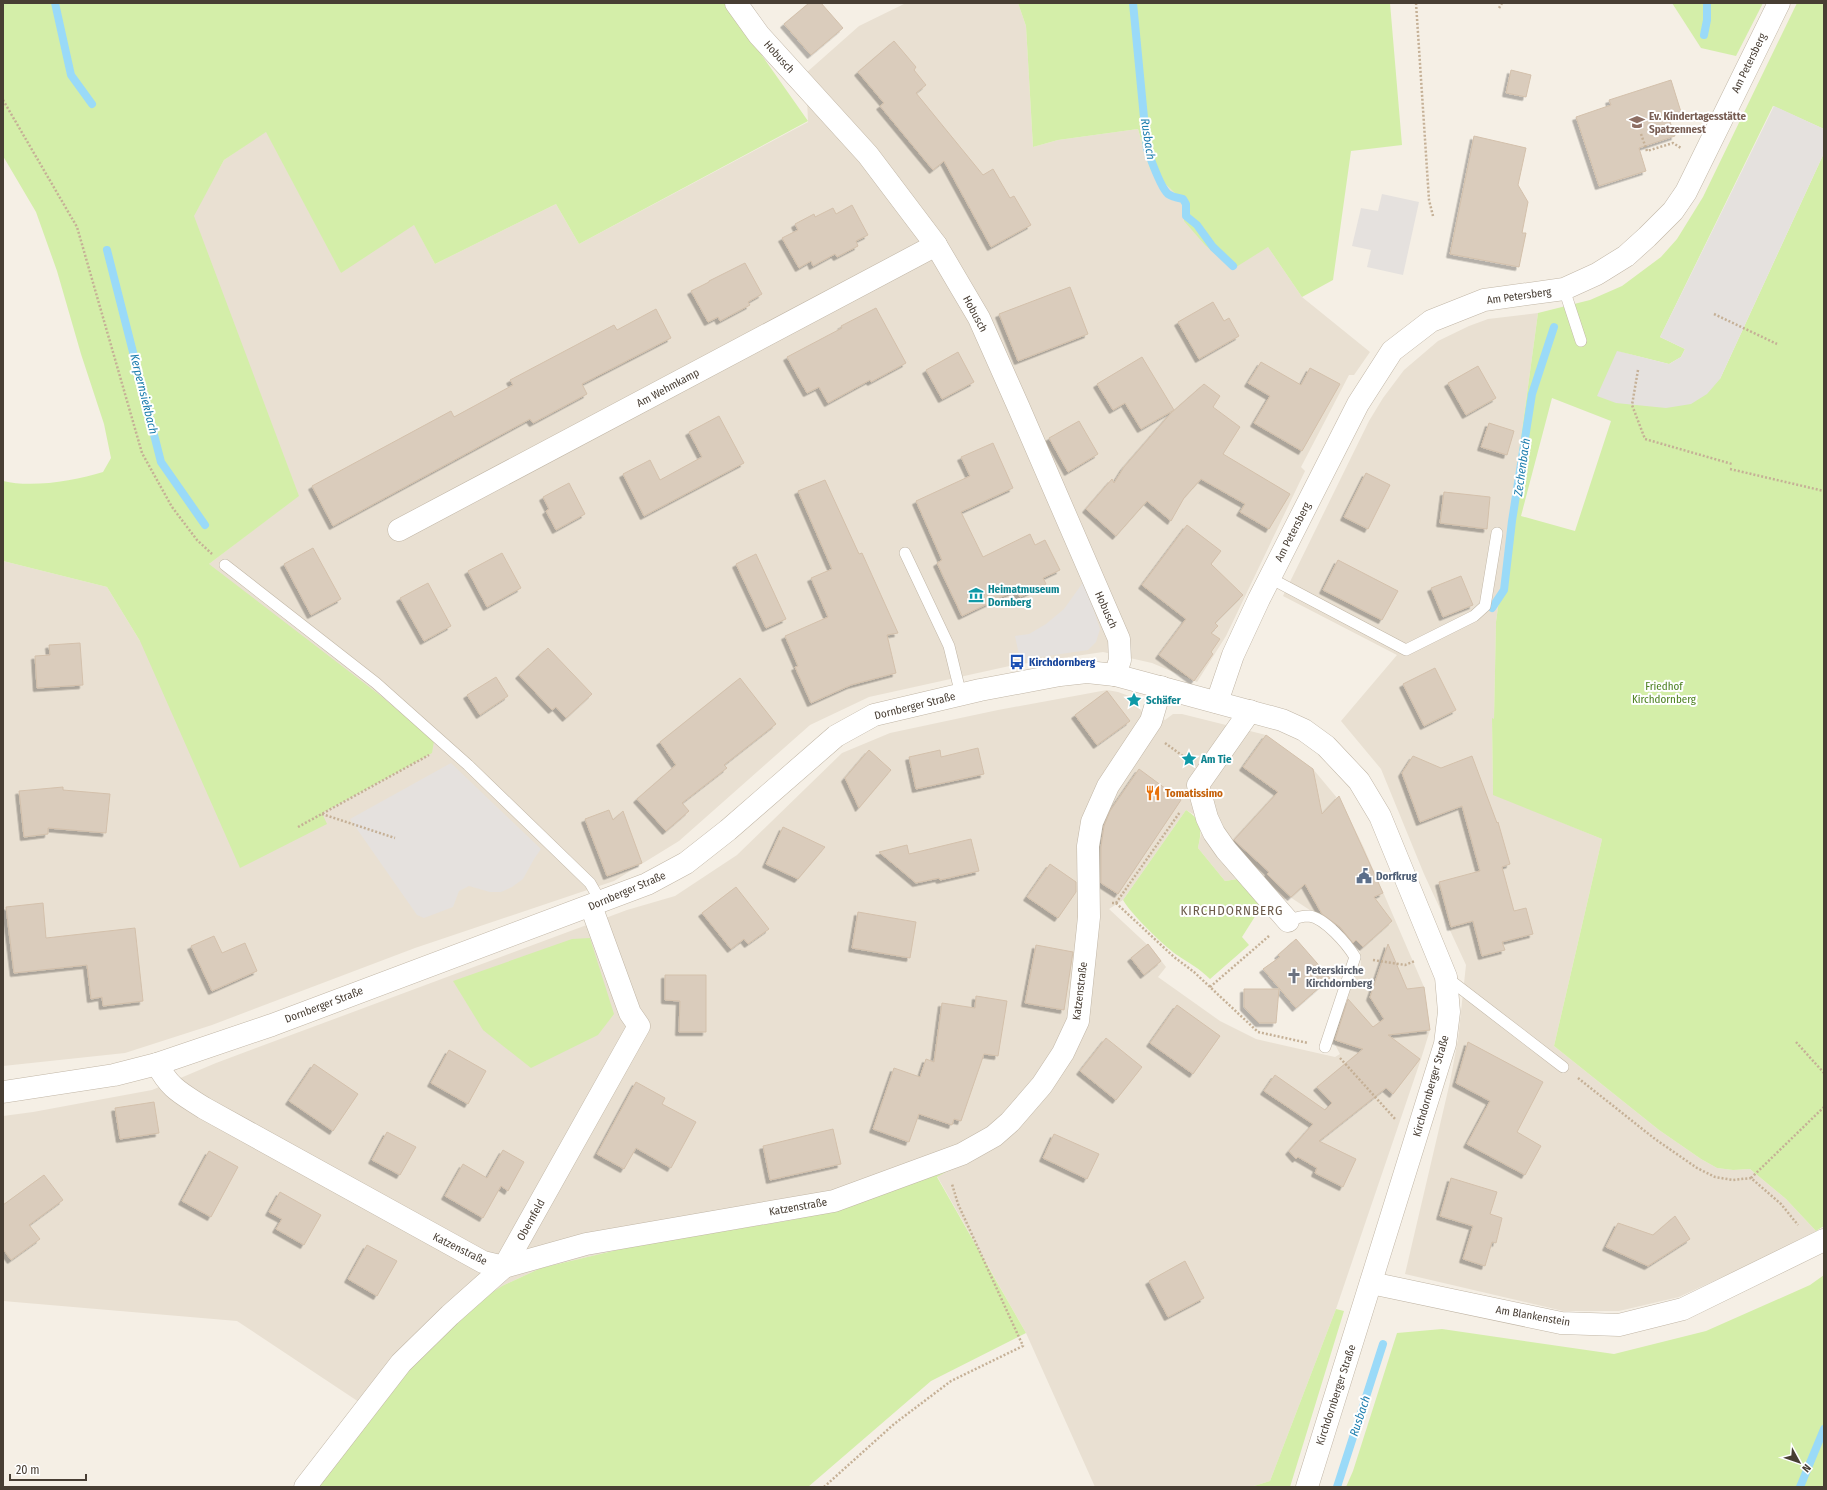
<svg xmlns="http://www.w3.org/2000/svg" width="1827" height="1490" font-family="'Fira Sans Condensed',sans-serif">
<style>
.residential{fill:#e9e0d2;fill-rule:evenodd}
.green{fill:#d4eea9;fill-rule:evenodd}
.parking{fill:#e5e1de}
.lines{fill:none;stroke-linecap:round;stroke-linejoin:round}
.stream{stroke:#9adaf8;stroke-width:8}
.building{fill:#daccbc;stroke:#d3c0ab;filter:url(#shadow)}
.service-casing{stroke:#c1b6a6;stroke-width:12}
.minor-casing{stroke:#c1b6a6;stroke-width:23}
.tertiary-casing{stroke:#c1b6a6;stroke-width:23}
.path{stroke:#c5b096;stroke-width:2.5;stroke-dasharray:2 2;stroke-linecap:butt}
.service{stroke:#fff;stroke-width:11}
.minor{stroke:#fff;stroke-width:22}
.tertiary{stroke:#fff;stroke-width:22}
.labels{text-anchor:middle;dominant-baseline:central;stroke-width:4;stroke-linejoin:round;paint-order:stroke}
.street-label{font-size:11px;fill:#483e34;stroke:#fff}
.education-label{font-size:11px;font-weight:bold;fill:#785e54;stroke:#fff;text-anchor:start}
.culture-label{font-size:11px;font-weight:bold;fill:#0d838f;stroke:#fff;text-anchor:start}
.transit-label{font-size:11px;font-weight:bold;fill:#164399;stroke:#fff;text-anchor:start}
.park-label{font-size:11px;fill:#4c8020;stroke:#fff}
.food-label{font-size:11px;font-weight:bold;fill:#c56008;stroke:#fff;text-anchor:start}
.service-label{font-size:11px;font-weight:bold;fill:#4e5e75;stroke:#fff;text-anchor:start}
.worship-label{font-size:11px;font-weight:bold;fill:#5b616d;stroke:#fff;text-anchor:start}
.water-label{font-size:12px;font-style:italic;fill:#1e7eae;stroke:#fff}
.quarter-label{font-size:13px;letter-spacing:1px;fill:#6c5b4a;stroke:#fff}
</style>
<defs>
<filter id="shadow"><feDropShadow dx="-3.5" dy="3.5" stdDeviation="0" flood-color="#0004"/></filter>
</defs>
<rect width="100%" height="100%" fill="#f5efe5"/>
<g class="residential">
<polygon points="906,3 1018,3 1026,26 1033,147 1058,140 1138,129 1150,169 1185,203 1184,221 1268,247 1302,297 1370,352 1354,375 1349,375 1301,467 1305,471 1226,636 1197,682 1152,663 1103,652 1014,665 869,697 810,725 679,841 614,881 415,948 212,1025 125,1053 3,1066 3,561 107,587 140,641 209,564 298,496 193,216 224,160 266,131 341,272 414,224 435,264 556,204 579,244 808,122 806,73 859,26"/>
<polygon points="1538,313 1496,622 1494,719 1492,719 1493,794 1602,839 1554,1046 1659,1130 1701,1159 1717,1168 1733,1170 1750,1169 1786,1199 1816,1231 1796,1243 1679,1297 1619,1311 1563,1311 1405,1274 1450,1082 1458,1039 1466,965 1424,874 1381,769 1341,721 1397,655 1283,596 1369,421 1383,398 1404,370 1438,341 1469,326 1488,319"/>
<path d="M1107,690L1118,692L1129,696L1138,704L1143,714L1165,720L1173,714H1182L1266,735L1313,769L1343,805L1364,848L1424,987L1430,1030L1421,1059L1336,1309L1270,1481L1251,1487H1095L1026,1333L937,1176L835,1210L792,1220L634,1246L541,1268L504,1285L374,1412L237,1321L3,1301V1116L33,1112L152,1090L216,1063L627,910L675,896L737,855L842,753L890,733L998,710ZM1186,810L1195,815L1202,829L1198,848L1225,881L1238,879L1261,907L1290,897L1337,928L1360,951L1361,966L1353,976L1332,1039L1340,1054L1335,1057L1256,1039L1220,1021L1158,977L1166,967L1153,950L1109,909L1123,900Z"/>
</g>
<g class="green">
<path d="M3,3H725L808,121L579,244L556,204L435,264L414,225L341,273L266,132L224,160L194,216L299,496L209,564L381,696L434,741L432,753L322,813L327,824L240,868L140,641L107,587L3,561V481C31,488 75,481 103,472L111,458L104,424L81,354L57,271L36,212L3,156Z"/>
<polygon points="1018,3 1390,3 1402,145 1351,151 1333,280 1302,297 1268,247 1233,269 1205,245 1184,221 1185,203 1150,169 1138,129 1058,140 1033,147 1026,26"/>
<polygon points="1672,3 1763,3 1736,56 1701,48"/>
<path d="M1797,3H1824V129L1773,106L1660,337L1685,349L1681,357L1669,364L1617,351L1720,379L1824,153V1226L1816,1231L1786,1199L1750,1169L1733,1170L1717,1168L1701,1159L1659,1130L1554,1046L1602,839L1493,795L1492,718L1494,719L1496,622L1538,313L1590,300L1622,286L1661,257L1677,239L1703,197ZM1552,398L1611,421L1575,531L1521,516Z"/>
<path d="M1186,810C1203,821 1202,830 1198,848L1225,881L1238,879L1261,907L1242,937L1249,945L1210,979C1200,969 1189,963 1177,955C1163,945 1131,914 1123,900Z"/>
<polygon points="590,938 614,1014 598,1035 531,1068 483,1030 453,981 572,939"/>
<polygon points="980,1153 937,1177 1026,1333 931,1381 808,1487 317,1487 394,1386 472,1305 504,1285 541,1268 634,1246 792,1220 835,1210"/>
<polygon points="1824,1275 1824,1487 1346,1487 1353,1471 1397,1333 1442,1329 1614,1354 1706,1331 1810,1285"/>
<polygon points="1336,1309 1344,1311 1290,1487 1251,1487 1270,1481"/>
</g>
<g class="parking">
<polygon points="1774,106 1824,129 1824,153 1720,379 1707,394 1691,404 1666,408 1616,403 1597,396 1617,351 1669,364 1681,357 1685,349 1660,337"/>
<polygon points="1382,194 1419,202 1403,275 1367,267 1371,250 1352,246 1361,208 1378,211"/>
<polygon points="1084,581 1100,629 1096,642 1088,650 1020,660 1015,636 1029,634 1046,624 1064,609"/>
<polygon points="451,763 541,849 534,859 523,879 512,887 501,892 490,892 469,886 459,891 453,907 424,918 417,915 350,819"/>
</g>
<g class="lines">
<g class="stream">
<polyline points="55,3 71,75 92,104"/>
<path d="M1133,3L1147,149C1151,159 1160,187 1168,194C1172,197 1178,198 1183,199L1186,204V216L1197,225L1213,247L1233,266"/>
<polyline points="1704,35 1707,20 1707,3"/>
<polyline points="107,250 161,462 205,525"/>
<polyline points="1492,608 1504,590 1512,521 1532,394 1554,327"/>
<polyline points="1337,1487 1383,1344"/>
<polyline points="1800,1487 1824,1429"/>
</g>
</g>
<g class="building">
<polygon points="809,3 821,3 843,28 811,55 784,24"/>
<polygon points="894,41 916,67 914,70 926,85 916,93 983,175 993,169 1010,198 1014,196 1031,225 991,247 944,161 933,170 880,106 884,103 858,72"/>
<polygon points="1511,70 1531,75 1526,97 1506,93"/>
<polygon points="1671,80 1681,112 1668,116 1675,136 1639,148 1646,171 1599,186 1576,117 1611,105 1609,100"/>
<polygon points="1474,136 1526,148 1518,185 1528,202 1522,233 1526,233 1519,267 1450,254"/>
<polygon points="852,205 868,235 856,241 858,246 837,257 835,254 813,266 811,261 799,268 782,238 798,230 795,224 814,214 815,217 833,208 836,214"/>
<polygon points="745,263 762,294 748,302 750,305 720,321 718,317 708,322 691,291 709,282 709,281"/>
<polygon points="1070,287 1088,334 1018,361 999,314"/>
<polygon points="1213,302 1224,321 1229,318 1239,336 1199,359 1178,322"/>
<polygon points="876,308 906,363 871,382 870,380 828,403 819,387 807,393 787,357 842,328 841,326"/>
<polygon points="656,309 671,338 582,384 587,394 533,423 530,419 333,526 312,486 451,411 454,417 513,385 510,380 614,325 617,330"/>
<polygon points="958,352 974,382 942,399 926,370"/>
<polygon points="1142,357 1174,410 1141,429 1125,403 1113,410 1097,384"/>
<polygon points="1261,362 1301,385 1310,368 1340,384 1302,451 1254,423 1270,396 1248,383"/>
<polygon points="1478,366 1496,398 1466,415 1448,383"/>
<polygon points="1204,384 1220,396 1213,407 1240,427 1223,454 1290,494 1269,529 1240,512 1245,504 1201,479 1184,498 1171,521 1147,501 1116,536 1086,509 1112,479 1114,483 1124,467 1171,413"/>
<polygon points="719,416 744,463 644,516 623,474 650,460 660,480 702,457 689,432"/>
<polygon points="1079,421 1098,454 1068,472 1049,438"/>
<polygon points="1489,423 1514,431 1507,455 1481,447"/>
<polygon points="993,443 1013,488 961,512 983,557 1030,534 1035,545 1045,540 1060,570 1043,578 1046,584 1020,597 1016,590 962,616 937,563 942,560 916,501 970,476 961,457"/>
<polygon points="1366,473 1390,485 1368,529 1344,517"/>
<polygon points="825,480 859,554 862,553 898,633 887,635 896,673 851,685 811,703 795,667 798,666 785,636 828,617 811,578 832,569 798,491"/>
<polygon points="569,483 585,514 556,530 546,511 549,509 543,497"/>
<polygon points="1444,492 1490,497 1487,529 1440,523"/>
<polygon points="1187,525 1221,551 1211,564 1243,595 1215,623 1218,626 1211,633 1220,639 1211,652 1213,654 1194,681 1159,655 1186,619 1142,585"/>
<polygon points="313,548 341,599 311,615 284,564"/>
<polygon points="502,553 521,588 487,607 468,571"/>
<polygon points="756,554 786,619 766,628 736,564"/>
<polygon points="1338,560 1398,591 1382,620 1323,590"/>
<polygon points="1461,576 1473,605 1443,617 1431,588"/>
<polygon points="428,583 451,626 424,641 400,598"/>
<polygon points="80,643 83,685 37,688 35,656 50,655 49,645"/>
<polygon points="548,648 592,694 566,718 556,707 552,710 519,675"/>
<polygon points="1435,668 1456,710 1424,726 1403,684"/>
<polygon points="496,677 508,696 480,715 467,695"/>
<polygon points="740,678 776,724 724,765 727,768 682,803 689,811 666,831 637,799 676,765 660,742"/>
<polygon points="1107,691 1130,721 1097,745 1075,715"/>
<polygon points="1266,735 1313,769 1322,814 1339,796 1383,893 1374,897 1392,921 1363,947 1356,940 1353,943 1340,927 1322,914 1305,884 1291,897 1267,874 1269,872 1234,840 1278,792 1243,767"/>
<polygon points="978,748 984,774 916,789 909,757 940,750 941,757"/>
<polygon points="869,750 891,770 859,808 845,778"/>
<polygon points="1413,756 1441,768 1472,756 1497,823 1498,822 1510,864 1502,867 1514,911 1526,908 1533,934 1502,942 1505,950 1482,956 1473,921 1451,927 1439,882 1480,871 1462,806 1420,822 1402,773"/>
<polygon points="1139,769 1181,800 1118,894 1101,883 1101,847 1104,826 1110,811"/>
<polygon points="63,787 63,790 110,794 106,833 48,828 48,834 24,837 19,791"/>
<polygon points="609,810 613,820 623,811 642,863 607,876 585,819"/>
<polygon points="783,827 825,847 798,879 766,864"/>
<polygon points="971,839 979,871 940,880 939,878 916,883 879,852 907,845 909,854"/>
<polygon points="1050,864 1076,882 1076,892 1058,918 1027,897"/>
<polygon points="736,887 769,929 748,944 744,939 731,949 702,913"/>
<polygon points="43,903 46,938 135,928 143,1001 103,1006 102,997 91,999 87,965 14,973 6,907"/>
<polygon points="858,912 916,922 910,958 852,948"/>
<polygon points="214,936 222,953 245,943 257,971 212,991 191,946"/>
<polygon points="1296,939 1330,978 1296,1008 1263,969 1280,957 1278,955"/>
<polygon points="1148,944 1161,961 1144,975 1131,958"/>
<polygon points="1388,944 1407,989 1424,987 1430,1030 1388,1035 1420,1059 1393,1094 1386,1088 1319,1141 1356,1159 1343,1187 1315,1173 1317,1168 1298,1157 1296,1159 1289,1151 1313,1124 1264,1091 1275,1075 1325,1110 1332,1103 1317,1087 1363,1049 1335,1040 1348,999 1373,1027 1384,1019 1370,997"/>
<polygon points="1036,945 1073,952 1064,1010 1025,1003"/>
<polygon points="665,975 706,975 706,1032 679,1032 680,1001 665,1000"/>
<polygon points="1244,989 1279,989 1276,1023 1259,1023 1244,1007"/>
<polygon points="976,996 1007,1001 998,1056 984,1054 961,1121 954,1119 952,1125 919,1114 909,1142 873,1129 894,1068 920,1077 926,1059 934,1062 942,1003 975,1008"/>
<polygon points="1177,1005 1220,1036 1193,1074 1150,1043"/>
<polygon points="1106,1038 1142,1067 1116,1100 1080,1071"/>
<polygon points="1468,1042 1543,1082 1517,1132 1541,1146 1525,1175 1467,1144 1490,1101 1456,1083"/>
<polygon points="449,1050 486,1071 468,1104 431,1083"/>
<polygon points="314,1064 358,1094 333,1131 289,1101"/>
<polygon points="636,1082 665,1098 662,1104 696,1122 671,1168 636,1148 624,1169 597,1154"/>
<polygon points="154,1102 159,1133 120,1139 115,1108"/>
<polygon points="833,1129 841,1164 770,1180 763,1146"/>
<polygon points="387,1132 416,1147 400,1175 372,1160"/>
<polygon points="1054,1134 1099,1154 1087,1179 1043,1158"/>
<polygon points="503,1150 524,1162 508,1191 501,1186 483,1218 445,1196 463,1164 487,1178"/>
<polygon points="209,1151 238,1167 211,1217 182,1201"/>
<polygon points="44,1175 63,1200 29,1225 40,1239 11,1260 3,1249 3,1205"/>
<polygon points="1451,1178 1497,1192 1490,1214 1502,1218 1496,1243 1492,1242 1485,1266 1463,1259 1473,1226 1440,1216"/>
<polygon points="280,1192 321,1215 304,1245 276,1229 282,1219 269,1212"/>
<polygon points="1675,1216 1690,1239 1648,1266 1606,1247 1618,1223 1653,1235"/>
<polygon points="367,1245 397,1261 377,1296 348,1279"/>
<polygon points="1185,1261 1204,1298 1168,1317 1149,1281"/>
</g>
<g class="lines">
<defs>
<g id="service">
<polyline points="1564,289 1581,341"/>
<polyline points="905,553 949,646 961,695"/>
<polyline points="225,565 376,683 468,765 590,883 601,902"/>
<polyline points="1270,578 1406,650 1474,616 1485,606 1497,533"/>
<path d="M1288,921C1295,918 1301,916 1309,916C1325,918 1347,944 1355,957L1325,1047"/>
<polyline points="1446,977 1563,1067"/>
</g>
<g id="minor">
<polyline points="736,3 759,35 868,155 936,245 979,318 1019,408 1119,639 1120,660 1115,675"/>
<polyline points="399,530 936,245"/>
<polyline points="1217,702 1233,655 1259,599 1358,404 1392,351 1431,321 1484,300 1564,289 1597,274 1626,256 1647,237 1673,211 1686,192 1779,3"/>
<polyline points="1250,711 1198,785 1207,818 1214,833 1226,850 1288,921"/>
<path d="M157,1064C170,1089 181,1093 204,1108L483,1262L504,1267L586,1244L834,1201L962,1154L994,1136L1010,1122L1042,1085L1063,1053L1078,1021L1089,917L1088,846L1092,822L1108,786L1151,721L1161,687"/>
<polyline points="1371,1283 1561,1323 1619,1325 1683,1309 1824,1240"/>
<polyline points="305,1487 401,1363 450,1315 504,1267 639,1026 630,1013 591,906"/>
</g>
<polyline id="tertiary" points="3,1092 114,1075 157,1064 272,1025 647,884 686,863 728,830 836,736 874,715 980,690 1060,675 1087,672 1115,675 1282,720 1304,730 1326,746 1359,781 1380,816 1446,977 1449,1012 1445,1044 1307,1487"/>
</defs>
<use href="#service" class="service-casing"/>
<use href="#minor" class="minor-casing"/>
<use href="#tertiary" class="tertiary-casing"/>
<g class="path">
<polyline points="1416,3 1429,200 1433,216"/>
<polyline points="1499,8 1502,3"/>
<polyline points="3,100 77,227 142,453 172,507 197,540 212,554"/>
<polyline points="1641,134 1647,151 1673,143 1681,148"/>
<polyline points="1714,314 1777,344"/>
<polyline points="1638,370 1632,405 1645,439 1732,464"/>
<polyline points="1730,469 1824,491"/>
<polyline points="1165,743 1187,759"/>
<polyline points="322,814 395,838"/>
<polyline points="298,827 429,755"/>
<polyline points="1112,903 1116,903 1174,957 1194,972 1258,1032 1308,1043"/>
<polyline points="1116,903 1180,812"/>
<polyline points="1373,960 1405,965 1415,961"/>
<polyline points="1210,987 1269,936"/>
<polyline points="1796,1042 1824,1073"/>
<polyline points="1340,1058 1396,1120"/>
<polyline points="1578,1078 1655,1139 1697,1168 1715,1177 1733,1180 1751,1178 1781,1204 1798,1225"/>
<polyline points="1751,1178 1824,1107"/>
<polyline points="824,1487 894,1424 951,1381 1023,1346 958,1204 952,1184"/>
</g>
<use href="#service" class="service"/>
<use href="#minor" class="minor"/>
<use href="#tertiary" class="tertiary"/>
</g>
<defs>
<symbol id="school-bare" viewBox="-9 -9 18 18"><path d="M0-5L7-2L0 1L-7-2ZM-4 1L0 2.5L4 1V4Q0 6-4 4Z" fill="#8d6e63" stroke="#fff" stroke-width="2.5" paint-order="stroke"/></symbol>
<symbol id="museum-bare" viewBox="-9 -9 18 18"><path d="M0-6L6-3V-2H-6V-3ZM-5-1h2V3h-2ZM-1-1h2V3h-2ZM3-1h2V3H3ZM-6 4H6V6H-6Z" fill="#0f9aa8" stroke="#fff" stroke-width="2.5" paint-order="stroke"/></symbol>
<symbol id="bus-bare" viewBox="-9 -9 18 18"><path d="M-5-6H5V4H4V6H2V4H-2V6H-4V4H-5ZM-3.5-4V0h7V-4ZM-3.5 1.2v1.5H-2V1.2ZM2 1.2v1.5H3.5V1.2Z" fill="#1a4fb4" stroke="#fff" stroke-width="2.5" paint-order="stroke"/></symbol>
<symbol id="sight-bare" viewBox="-9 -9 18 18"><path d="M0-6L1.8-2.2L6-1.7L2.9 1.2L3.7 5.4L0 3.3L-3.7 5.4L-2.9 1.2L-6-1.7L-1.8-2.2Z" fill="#0f9aa8" stroke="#fff" stroke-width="2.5" paint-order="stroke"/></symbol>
<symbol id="restaurant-bare" viewBox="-9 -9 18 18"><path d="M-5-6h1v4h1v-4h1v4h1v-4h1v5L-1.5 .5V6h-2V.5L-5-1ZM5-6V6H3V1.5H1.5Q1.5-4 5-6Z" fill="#e8710a" stroke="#fff" stroke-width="2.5" paint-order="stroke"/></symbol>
<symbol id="civic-bare" viewBox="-9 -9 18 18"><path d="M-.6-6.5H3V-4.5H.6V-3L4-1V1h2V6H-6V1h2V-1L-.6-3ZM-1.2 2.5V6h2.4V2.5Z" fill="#5c6f8a" stroke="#fff" stroke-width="2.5" paint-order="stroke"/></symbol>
<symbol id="church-bare" viewBox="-9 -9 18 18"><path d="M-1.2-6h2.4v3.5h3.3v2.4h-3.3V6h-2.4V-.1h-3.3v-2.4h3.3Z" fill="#6b7280" stroke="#fff" stroke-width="2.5" paint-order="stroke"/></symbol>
</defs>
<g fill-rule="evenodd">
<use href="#school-bare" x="1626" y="111" width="22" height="22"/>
<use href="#museum-bare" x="965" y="584" width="22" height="22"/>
<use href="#bus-bare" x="1006" y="651" width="22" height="22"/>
<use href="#sight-bare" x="1123" y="689" width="22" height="22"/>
<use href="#sight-bare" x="1178" y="748" width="22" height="22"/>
<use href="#restaurant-bare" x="1142" y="782" width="22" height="22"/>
<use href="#civic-bare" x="1353" y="865" width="22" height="22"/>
<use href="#church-bare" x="1283" y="965" width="22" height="22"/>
</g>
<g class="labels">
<g class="street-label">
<text transform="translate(779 57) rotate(48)">Hobusch</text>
<text transform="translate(1749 63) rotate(-64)">Am Petersberg</text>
<text transform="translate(1519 296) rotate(-8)">Am Petersberg</text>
<text transform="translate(975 314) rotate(62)">Hobusch</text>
<text transform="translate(668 388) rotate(-28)">Am Wehmkamp</text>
<text transform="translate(1293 532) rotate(-63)">Am Petersberg</text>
<text transform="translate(1106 610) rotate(66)">Hobusch</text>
<text transform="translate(915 706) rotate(-14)">Dornberger Straße</text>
<text transform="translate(627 891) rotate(-23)">Dornberger Straße</text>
<text transform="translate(1080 991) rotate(-83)">Katzenstraße</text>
<text transform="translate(324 1005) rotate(-21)">Dornberger Straße</text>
<text transform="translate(1431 1086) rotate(-74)">Kirchdornberger Straße</text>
<text transform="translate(798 1207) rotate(-10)">Katzenstraße</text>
<text transform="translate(531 1220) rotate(-61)">Obernfeld</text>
<text transform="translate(460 1249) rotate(26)">Katzenstraße</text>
<text transform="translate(1533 1316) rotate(10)">Am Blankenstein</text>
<text transform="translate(1336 1395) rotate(-72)">Kirchdornberger Straße</text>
</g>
<g class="education-label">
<text x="1649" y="116">Ev. Kindertagesstätte<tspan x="1649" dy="13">Spatzennest</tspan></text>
</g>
<g class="culture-label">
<text x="988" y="589">Heimatmuseum<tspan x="988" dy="13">Dornberg</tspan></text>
<text x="1146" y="700">Schäfer</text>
<text x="1201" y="759">Am Tie</text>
</g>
<g class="transit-label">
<text x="1029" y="662">Kirchdornberg</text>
</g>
<g class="park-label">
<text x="1664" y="686">Friedhof<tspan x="1664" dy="13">Kirchdornberg</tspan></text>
</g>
<g class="food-label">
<text x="1165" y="793">Tomatissimo</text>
</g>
<g class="service-label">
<text x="1376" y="876">Dorfkrug</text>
</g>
<g class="worship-label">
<text x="1306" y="970">Peterskirche<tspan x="1306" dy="13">Kirchdornberg</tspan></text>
</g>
<g class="water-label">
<text transform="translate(1148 139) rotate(81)">Rusbach</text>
<text transform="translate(144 394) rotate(76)">Kerpernsiekbach</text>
<text transform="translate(1522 467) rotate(-82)">Zechenbach</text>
<text transform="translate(1360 1416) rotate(-72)">Rusbach</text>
</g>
<g class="quarter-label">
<text x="1232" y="910">KIRCHDORNBERG</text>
</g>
</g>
<rect width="1827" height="1490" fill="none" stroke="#483e34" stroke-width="8"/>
<g transform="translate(1799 1462) rotate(130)" stroke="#ffffff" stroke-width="3" paint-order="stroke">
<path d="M0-3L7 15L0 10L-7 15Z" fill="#483e34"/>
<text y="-6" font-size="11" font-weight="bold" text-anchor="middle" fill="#483e34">N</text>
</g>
<path d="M10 1474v6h76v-6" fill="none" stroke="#483e34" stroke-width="2"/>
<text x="16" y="1474" font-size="12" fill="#483e34" stroke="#ffffff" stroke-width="3" paint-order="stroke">20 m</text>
</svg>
